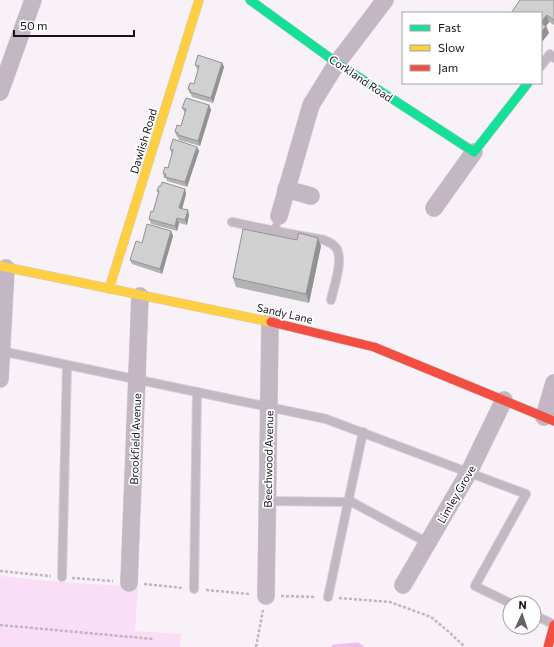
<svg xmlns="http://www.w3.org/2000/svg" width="554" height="647" font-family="Commissioner,sans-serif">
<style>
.green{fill:#faddf7}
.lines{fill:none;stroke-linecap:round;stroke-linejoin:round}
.stream{stroke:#f4bdf0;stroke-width:5}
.lane-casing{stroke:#d3cfd3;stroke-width:10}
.street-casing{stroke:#d3cfd3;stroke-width:18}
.fast-casing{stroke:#d3cfd3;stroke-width:10}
.slow-casing{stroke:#d3cfd3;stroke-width:10}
.jam-casing{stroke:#d3cfd3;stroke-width:10}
.path{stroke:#bdb6bc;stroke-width:2.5;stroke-dasharray:3 2;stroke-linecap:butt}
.lane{stroke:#c2b7c2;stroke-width:8}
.street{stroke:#c2b7c2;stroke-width:17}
.fast{stroke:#16e098;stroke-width:9}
.slow{stroke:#ffcf43;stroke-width:9}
.jam{stroke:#f24e42;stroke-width:9}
.wall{fill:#b4b3b3}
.shaded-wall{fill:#929292}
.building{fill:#d1d0d0;stroke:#929292}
.labels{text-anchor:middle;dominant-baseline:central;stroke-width:3.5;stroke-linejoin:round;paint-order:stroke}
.street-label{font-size:11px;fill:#181318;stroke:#fff}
</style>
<rect width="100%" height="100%" fill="#f8f2f8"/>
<polygon class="green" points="0,576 49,581 138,587 135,631 181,634 180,647 0,647"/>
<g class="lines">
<polyline class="stream" points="334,647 357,645 361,647"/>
<defs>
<g id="lane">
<polyline points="541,66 550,54 554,58"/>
<polyline points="232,222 275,231 276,227"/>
<path d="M275,231L324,240C329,242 334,244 337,249C343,262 334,286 331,300"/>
<polyline points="1,351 326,419 526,494 475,586 510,603"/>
<polyline points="348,500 428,543"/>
<polyline points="267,501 348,502"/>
<polyline points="62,577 67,365"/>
<polyline points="194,589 197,392"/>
<polyline points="328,597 363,432"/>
<polyline points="534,615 553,624"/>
</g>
<g id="street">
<polyline points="0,92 33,0"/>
<polyline points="286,189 311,196"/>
<polyline points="434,208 474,152"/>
<polyline points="279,216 311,105 337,63 385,0"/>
<polyline points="0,379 6,268"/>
<polyline points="544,417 554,383"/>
<polyline points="129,583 140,296"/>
<polyline points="403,585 469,472 504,400"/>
<polyline points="266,596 270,322"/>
</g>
<polyline id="fast" points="250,0 337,63 474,152 528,83"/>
<g id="slow">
<polyline points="0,266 271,322"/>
<polyline points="109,289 199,0"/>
</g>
<g id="jam">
<polyline points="271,322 374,347 554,421"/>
<polyline points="548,647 554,625"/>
</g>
</defs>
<use href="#lane" class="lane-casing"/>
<use href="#street" class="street-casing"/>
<use href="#fast" class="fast-casing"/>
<use href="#slow" class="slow-casing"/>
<use href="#jam" class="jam-casing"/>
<g class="path">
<polyline points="0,571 51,576"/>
<polyline points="72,578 113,581"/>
<polyline points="144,584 183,588"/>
<polyline points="206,590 250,594"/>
<polyline points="281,596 316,597"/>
<polyline points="339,598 390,602 431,617 449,632 465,647"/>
<polyline points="0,625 153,639"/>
<polyline points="256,647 263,610"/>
</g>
<use href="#lane" class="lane"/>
<use href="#street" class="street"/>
<use href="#fast" class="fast"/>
<use href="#slow" class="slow"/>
<use href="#jam" class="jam"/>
</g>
<g class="wall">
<polygon points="554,0 554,25 549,22 546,26 549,33 541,43 541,13"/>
<polygon points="222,63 224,67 213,103 192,97 191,94 190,94 188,89 194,84 198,70 195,65"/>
<polygon points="209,105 211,110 200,146 179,140 178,137 177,137 175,132 181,126 185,113 182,108"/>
<polygon points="197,147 199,151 187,187 167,181 166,178 164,178 163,173 168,168 172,154 170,149"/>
<polygon points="161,186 185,189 186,194 182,209 189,215 187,225 179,223 177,231 151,224 149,219 153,212 158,194 157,191"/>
<polygon points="171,231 173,236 162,274 132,264 130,260 142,243"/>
<polygon points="321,246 309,303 236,287 233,278"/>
</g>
<g class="shaded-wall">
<polygon points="547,15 549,22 544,29 541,22"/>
<polygon points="546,26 549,33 541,43 541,33"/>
<polygon points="222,63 224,67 213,103 211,98"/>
<polygon points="209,105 211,110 200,146 198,141"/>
<polygon points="197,147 199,151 187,187 185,182"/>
<polygon points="185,189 186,194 181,213 179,208"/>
<polygon points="188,210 189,215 187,225 185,220"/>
<polygon points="177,218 179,223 177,231 175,226"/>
<polygon points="171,231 173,236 162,274 160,269"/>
<polygon points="318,238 321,246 309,303 306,294"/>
</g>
<g class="building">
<polygon points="520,0 554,0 554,20 547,15 541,22 541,13 511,13"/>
<polygon points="541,23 546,26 541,33"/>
<polygon points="198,55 222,63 211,98 190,92 191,90 188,89 190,83 194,84 199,66 195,65"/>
<polygon points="186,98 209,105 198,141 178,135 178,133 175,132 177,125 181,126 186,109 182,108"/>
<polygon points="173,139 197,147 185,182 165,177 166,174 163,173 165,167 168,168 173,150 170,149"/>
<polygon points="162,182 185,189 179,208 188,210 185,220 177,218 175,226 149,219 151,211 153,212 159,191 157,191 159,186 161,186"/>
<polygon points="147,224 171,231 160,269 130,260 136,241 142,243"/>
<polygon points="243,229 297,240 299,233 318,238 306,294 233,278"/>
</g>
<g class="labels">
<g class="street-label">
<text transform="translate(361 78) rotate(34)">Corkland Road</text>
<text transform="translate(143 141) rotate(-73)">Dawlish Road</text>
<text transform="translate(285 313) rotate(13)">Sandy Lane</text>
<text transform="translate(135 439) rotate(-88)">Brookfield Avenue</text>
<text transform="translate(268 459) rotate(-89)">Beechwood Avenue</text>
<text transform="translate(456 494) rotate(-60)">Limley Grove</text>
</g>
</g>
<rect x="402" y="12" width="140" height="72" fill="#ffffff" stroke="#a3a1a3"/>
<rect x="410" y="25" width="20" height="6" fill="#16e098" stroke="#a3a1a3"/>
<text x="438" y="32" font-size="12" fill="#181318">Fast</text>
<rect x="410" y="45" width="20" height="6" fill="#ffcf43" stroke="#a3a1a3"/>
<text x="438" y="52" font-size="12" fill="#181318">Slow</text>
<rect x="410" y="65" width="20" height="6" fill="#f24e42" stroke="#a3a1a3"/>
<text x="438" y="72" font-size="12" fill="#181318">Jam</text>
<g transform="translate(522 615) rotate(3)"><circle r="19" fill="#ffffff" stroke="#a3a1a3"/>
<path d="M0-3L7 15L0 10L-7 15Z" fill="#666166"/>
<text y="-6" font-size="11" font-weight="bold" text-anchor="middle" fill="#181318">N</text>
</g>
<path d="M14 30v6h120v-6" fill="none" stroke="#181318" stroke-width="2"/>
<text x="20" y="30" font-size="12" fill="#181318" stroke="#ffffff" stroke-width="3" paint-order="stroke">50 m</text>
</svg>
